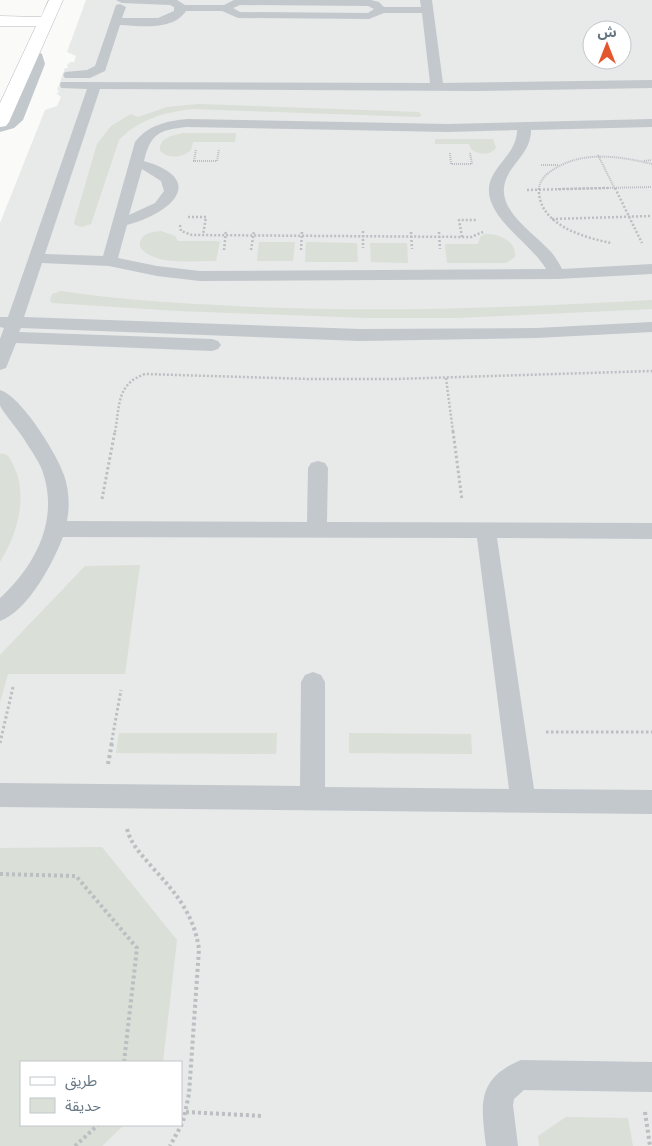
<svg xmlns="http://www.w3.org/2000/svg" width="652" height="1146" font-family="'Archivo Narrow','Noto Sans Arabic',sans-serif">
<style>
.built{fill:#e8e9e9;fill-rule:evenodd}
.green{fill:#dadfd7}
.lines{fill:none;stroke-linecap:round;stroke-linejoin:round}
.secondary-casing{stroke:#b3babf;stroke-width:1}
.path-far3{stroke:#bbbfc2;stroke-width:2;stroke-dasharray:1 1;stroke-linecap:butt}
.path-far2{stroke:#bbbfc2;stroke-width:2.5;stroke-dasharray:2 2;stroke-linecap:butt}
.path-far1{stroke:#bbbfc2;stroke-width:3;stroke-dasharray:2.5 2.5;stroke-linecap:butt}
.path{stroke:#bbbfc2;stroke-width:4;stroke-dasharray:3 3;stroke-linecap:butt}
.lane{fill:#c3c8cc;fill-rule:evenodd}
.secondary{fill:#fff;fill-rule:evenodd}
</style>
<rect width="100%" height="100%" fill="#fafaf8"/>
<path class="built" d="M86,0H652V1146H0V223L45,110L57,106L61,97L56,93L60,92L57,90L65,68H68L67,65L70,62H74L76,56L67,52ZM592,30H622V60H592ZM21,1062H181V1125H21Z"/>
<g class="green">
<path d="M198,104L419,112L421,114L420,117L193,109C165,112 139,119 119,140L91,224L82,227L75,225L74,223L97,144L111,126L131,114L138,117L167,107Z"/>
<path d="M183,133H236L235,142H193L191,150C183,158 168,159 160,151C159,137 172,136 183,133Z"/>
<path d="M435,139H493L496,148C489,156 479,155 471,149L469,144H435Z"/>
<path d="M161,231L175,236L178,241H220L216,261C194,260 155,267 140,247C139,234 150,232 161,231Z"/>
<path d="M485,234C498,233 517,241 515,257L506,263H447L445,244H478L480,237Z"/>
<polygon points="259,242 295,242 293,261 257,261"/>
<polygon points="306,242 357,243 358,262 305,262"/>
<polygon points="370,243 407,243 408,263 371,262"/>
<path d="M61,291C119,300 177,303 235,306C374,313 513,308 652,300V309L457,318H367L178,311L53,303L50,301L52,294Z"/>
<path d="M0,454C8,453 10,458 13,465C29,495 17,535 0,562Z"/>
<polygon points="140,565 125,674 8,674 0,702 0,655 85,566"/>
<polygon points="119,733 277,733 276,754 116,753"/>
<polygon points="349,733 471,734 472,754 349,753"/>
<polygon points="102,847 177,940 163,1062 21,1062 21,1125 124,1125 102,1146 0,1146 0,848"/>
<polygon points="566,1117 628,1118 633,1146 539,1146 538,1136"/>
</g>
<g class="lines">
<defs>
<polygon id="secondary" points="49,0 63,0 9,122 6,126 0,127 0,103 36,26 0,26 0,16 41,17"/>
</defs>
<use href="#secondary" class="secondary-casing"/>
<g class="path-far3">
<polyline points="450,153 451,164 472,164"/>
<polyline points="470,153 472,164"/>
<polyline points="598,155 615,189"/>
<polyline points="193,161 217,161 219,149"/>
<polyline points="194,161 196,149"/>
<polyline points="644,161 652,160"/>
<polyline points="541,165 559,165"/>
<path d="M539,189C539,182 545,175 551,171C581,150 619,156 652,164"/>
<polyline points="556,189 652,187"/>
</g>
<g class="path-far2">
<path d="M539,188C537,224 582,237 611,243"/>
<polyline points="615,188 642,243"/>
<polyline points="527,190 608,188"/>
<polyline points="188,217 206,217 203,235"/>
<polyline points="552,219 652,216"/>
<polyline points="180,225 181,231 192,235 471,237 483,232"/>
<polyline points="363,231 363,248"/>
<polyline points="411,232 412,249"/>
<polyline points="439,232 440,249"/>
<polyline points="462,237 459,220 476,220"/>
<polyline points="224,250 226,230"/>
<polyline points="251,250 254,231"/>
<polyline points="301,250 302,231"/>
<polyline points="446,378 453,432"/>
<path d="M115,432C120,406 116,384 145,374L310,379H395L652,371"/>
</g>
<g class="path-far1">
<polyline points="453,431 462,500"/>
<polyline points="102,499 115,431"/>
<polyline points="546,732 652,732"/>
<polyline points="0,743 13,687"/>
<polyline points="111,745 121,690"/>
</g>
<g class="path">
<polyline points="108,764 112,743"/>
<path d="M127,829C131,845 142,855 152,867C175,892 194,914 199,949L189,1094L183,1122L170,1146"/>
<polyline points="0,874 76,876 137,948 124,1062"/>
<polyline points="186,1112 263,1116"/>
<polyline points="645,1112 650,1146"/>
<polyline points="75,1146 98,1125"/>
</g>
<g class="lane">
<path d="M116,0H177L185,5H224L234,0H371L379,2L384,7H421L420,0H432L443,83L652,80V88L477,91L100,89L45,254L103,256L135,142C148,125 167,121 187,119L448,124L652,119V127L531,130C531,151 515,160 507,177C493,207 529,229 546,247C553,253 558,261 562,269L652,264V274L557,279L200,281L157,276L109,266L42,263L24,317L360,329L536,328L652,322V332L536,338L360,341L21,328L19,332L212,339L218,341L221,345L218,349L212,351L16,343L6,368L0,370V339L4,328L0,327V317H8L87,89L61,88L60,85L61,82L430,83L422,13H384L369,19L238,18L222,11H186C173,31 140,26 120,25L105,71L90,78H65L63,75L65,72L87,70L95,66L116,5L120,4L126,7L122,18H158L174,11V7L170,5L122,3ZM240,5L368,6L374,9L368,13L240,12L233,8ZM187,127L448,132L517,130C517,150 500,161 492,177C475,212 532,243 546,269L200,271L157,266L118,258L127,225C170,214 209,180 144,161C151,133 159,130 187,127ZM142,169L161,181L164,191L155,203L129,215Z"/>
<polygon points="32,48 42,54 45,64 23,120 14,128 0,132 0,124 10,118 33,64 32,58 26,52"/>
<path d="M0,390C21,396 57,454 64,475C69,490 70,506 67,521L307,522L308,468L311,463L318,461L325,463L328,468L327,522L652,523V539L497,538L534,789L652,790V814L0,807V783L300,786L301,682L305,675L313,672L321,675L325,682V787L509,789L477,538L63,537C53,563 28,611 0,621V598C34,567 58,523 44,476C41,463 31,451 24,439C20,432 1,410 0,405C0,401 0,394 0,390Z"/>
<path d="M521,1060L652,1062V1092L524,1090L514,1099L513,1105L518,1146H486C481,1105 476,1079 521,1060Z"/>
</g>
<use href="#secondary" class="secondary"/>
</g>
<rect x="20" y="1061" width="162" height="65" fill="#ffffff" stroke="#c1c8cd"/>
<rect x="30" y="1077" width="25" height="8" fill="#ffffff" stroke="#c1c8cd"/>
<text x="65" y="1086" font-size="15" fill="#657683">طريق</text>
<rect x="30" y="1098" width="25" height="15" fill="#dadfd7" stroke="#c1c8cd"/>
<text x="65" y="1111" font-size="15" fill="#657683">حديقة</text>
<g transform="translate(607 45)"><circle r="24" fill="#ffffff" stroke="#c1c8cd"/>
<path d="M0-4L9 19L0 12L-9 19Z" fill="#e4572e"/>
<text y="-8" font-size="14" font-weight="bold" text-anchor="middle" fill="#657683">ش</text>
</g>
</svg>
